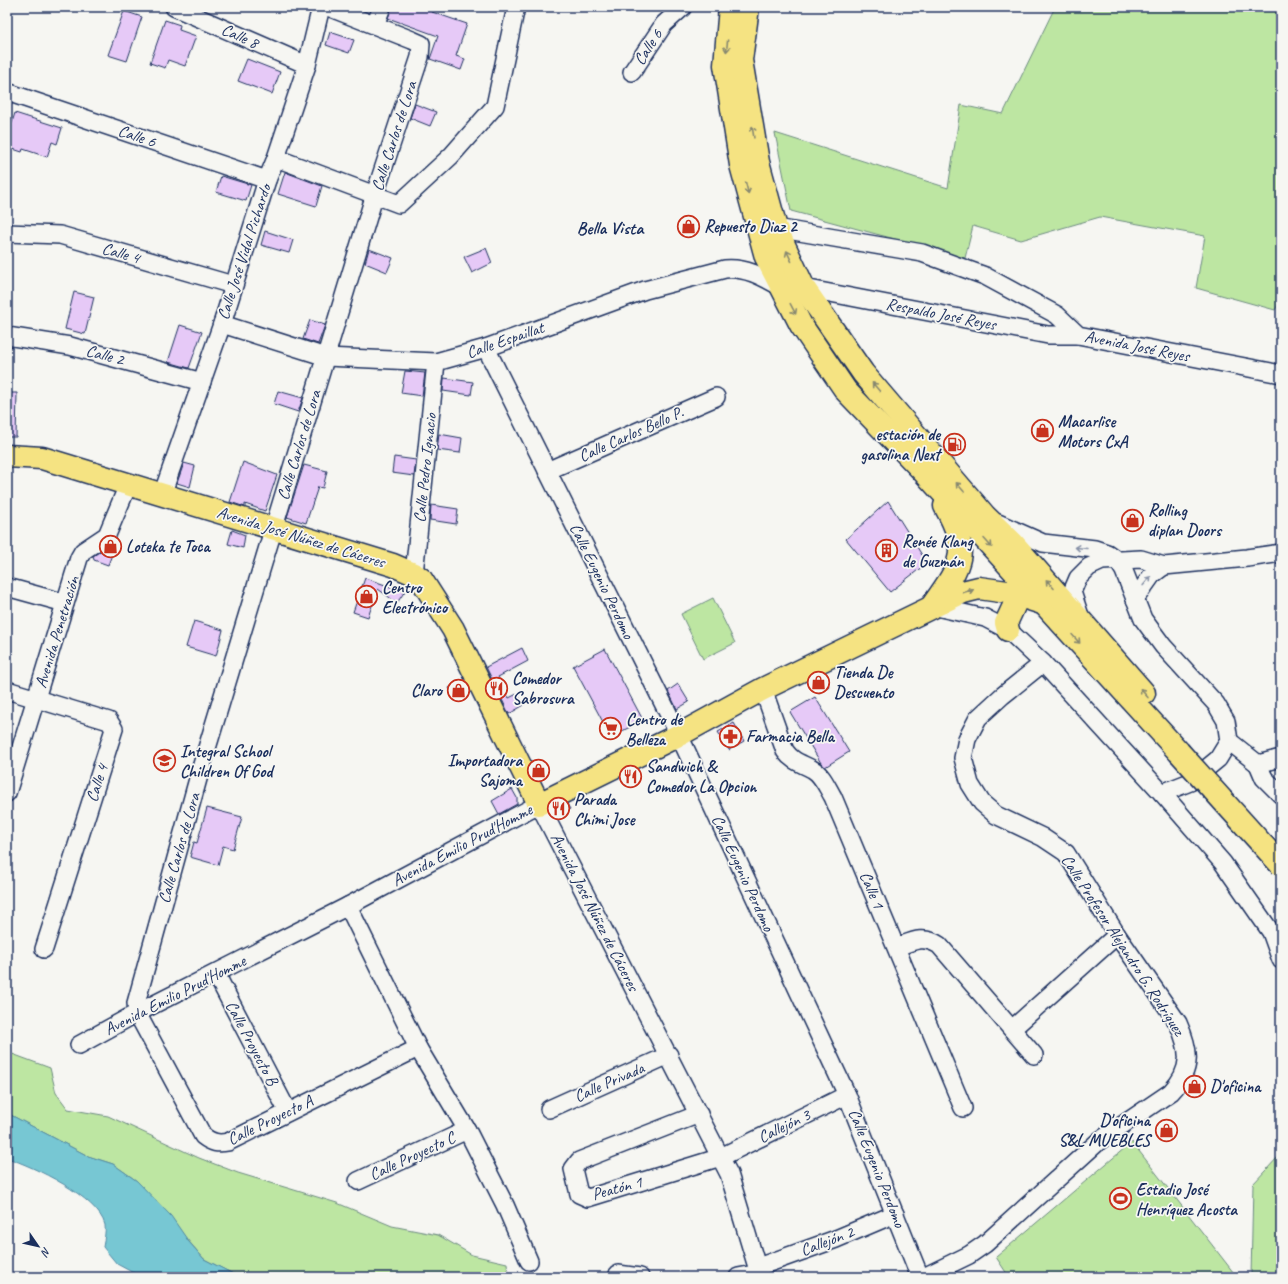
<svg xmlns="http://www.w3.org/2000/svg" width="1288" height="1284" font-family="Caveat,sans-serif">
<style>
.green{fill:#bde6a2;stroke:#6c8a80}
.water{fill:#77c7d3;stroke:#528aa4}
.building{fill:#e6c9f7;stroke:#1b2f5e}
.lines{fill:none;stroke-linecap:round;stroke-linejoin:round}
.minor-casing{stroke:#1b2f5e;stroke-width:20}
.major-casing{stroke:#1b2f5e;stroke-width:25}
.minor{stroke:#f6f6f2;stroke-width:17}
.major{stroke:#f5e382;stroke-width:22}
.major-bridge-casing{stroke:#1b2f5e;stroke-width:25;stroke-linecap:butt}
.major-bridge{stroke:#f5e382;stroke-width:22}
.oneway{stroke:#888970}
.oneway2{stroke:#8892a8}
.labels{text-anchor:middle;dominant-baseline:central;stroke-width:3.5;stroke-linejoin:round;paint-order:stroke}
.street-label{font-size:17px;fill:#1b2f5e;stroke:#f6f6f2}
.poi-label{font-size:17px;font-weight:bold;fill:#1b2f5e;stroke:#f6f6f2;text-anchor:start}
.neighbourhood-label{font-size:18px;font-weight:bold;fill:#1b2f5e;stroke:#f6f6f2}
</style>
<rect width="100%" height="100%" fill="#f6f6f2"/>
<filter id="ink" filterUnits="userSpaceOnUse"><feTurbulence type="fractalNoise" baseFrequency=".025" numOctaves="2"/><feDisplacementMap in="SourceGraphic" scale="8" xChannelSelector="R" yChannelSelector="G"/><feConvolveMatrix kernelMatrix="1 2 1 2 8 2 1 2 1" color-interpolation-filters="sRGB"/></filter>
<g filter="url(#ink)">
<g class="green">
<polygon points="1055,7 1281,7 1281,299 1275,310 1196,288 1205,236 1100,217 1021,240 973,226 965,258 791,211 775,133 948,188 961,105 1003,114"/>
<polygon points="713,598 735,643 703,659 681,614"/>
<polygon points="7,1052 50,1068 56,1093 68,1109 108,1116 199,1158 238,1173 337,1203 392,1226 438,1235 472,1255 507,1263 508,1277 239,1277 204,1259 137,1181 113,1164 88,1156 7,1113"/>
<polygon points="1132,1142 1237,1277 1009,1277 996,1257"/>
<polygon points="1279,1156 1281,1157 1281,1277 1251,1277 1253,1184"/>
</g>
<path class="water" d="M7,1113L88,1156L113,1164L137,1181L171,1216L189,1242L204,1259L239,1277H141L117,1264L103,1247C104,1241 106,1231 105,1225C98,1197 33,1166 7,1158Z"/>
<g class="building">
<polygon points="392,7 433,7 432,12 467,24 456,56 465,59 461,70 430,59 438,36 388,18"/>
<polygon points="124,11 142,17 127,61 108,55"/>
<polygon points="165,20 180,25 179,30 196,36 185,66 168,60 165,68 150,63"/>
<polygon points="330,32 354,40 349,53 326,45"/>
<polygon points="247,59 280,72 272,94 238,81"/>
<polygon points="415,104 436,112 430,126 410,118"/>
<polygon points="15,113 62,128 57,144 52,142 47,157 23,149 22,152 7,147 7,138"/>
<polygon points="285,172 322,186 316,206 278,194"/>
<polygon points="221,176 251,185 246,201 216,192"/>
<polygon points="265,231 293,240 289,253 261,245"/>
<polygon points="486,248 492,263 472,273 464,257"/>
<polygon points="369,249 393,258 387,272 365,263"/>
<polygon points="74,292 94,297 85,334 65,329"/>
<polygon points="310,320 325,325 318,344 303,339"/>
<polygon points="180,325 202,332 189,368 168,362"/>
<polygon points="405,371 425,373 422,396 401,393"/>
<polygon points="444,378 473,382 471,395 443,391"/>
<polygon points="278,391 303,398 298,412 274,404"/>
<polygon points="7,393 17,393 16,437 7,437"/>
<polygon points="439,434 462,438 460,453 437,450"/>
<polygon points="394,457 416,460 414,476 392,473"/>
<polygon points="243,462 277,475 265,511 245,504 245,507 230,502"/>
<polygon points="184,463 195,466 190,487 177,483"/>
<polygon points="304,465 327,471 323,488 318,487 306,523 287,517"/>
<polygon points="888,501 927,563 890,592 846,539"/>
<polygon points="431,505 458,509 456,524 430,520"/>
<polygon points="232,530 245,535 243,548 228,544"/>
<polygon points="104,549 113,552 108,565 94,560 93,556"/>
<polygon points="365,578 394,588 396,585 405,591 397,603 378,589 368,617 353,612"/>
<polygon points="194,621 223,630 216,656 186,647"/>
<polygon points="522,648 528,661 498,677 509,698 517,694 524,705 509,714 486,667"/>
<polygon points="605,649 643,720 611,737 573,666"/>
<polygon points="822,674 829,686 819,693 810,680"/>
<polygon points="460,681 467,691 456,699 449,688"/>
<polygon points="678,684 689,702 677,709 668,691"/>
<polygon points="815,697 849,752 825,767 821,763 790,712"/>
<polygon points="734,723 744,741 729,750 718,732"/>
<polygon points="634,771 638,778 628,784 623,776"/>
<polygon points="512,789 517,798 517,804 499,814 492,801"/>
<polygon points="567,804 570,809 557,816 554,811"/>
<polygon points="207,808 242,817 233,849 223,846 218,865 190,857 194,842 197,843"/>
</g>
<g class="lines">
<defs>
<g id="minor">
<polyline points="174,7 307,65"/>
<path d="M328,7L412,40L421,44L420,57L374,197L201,768L136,1003L137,1013L203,1136C212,1143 218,1144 228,1142L418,1048"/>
<polyline points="375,25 382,7"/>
<polyline points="632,72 664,24 683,7"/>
<polyline points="7,92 267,180"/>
<polyline points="276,158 399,204 451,156 495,106 516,7"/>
<polyline points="776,228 922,253 985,276 1057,315 1078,335 1281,374"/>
<polyline points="7,233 60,235 233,285"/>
<polyline points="804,288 1048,335 1078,335"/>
<path d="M222,324L326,357L436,362L486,348L645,290L725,269C746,267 763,277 781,287"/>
<polyline points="7,336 70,346 202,382"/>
<polyline points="486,348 679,735 847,1095 920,1277"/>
<polyline points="547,471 716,397"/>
<polyline points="162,495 222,324 267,180 276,158 307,65 321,7"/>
<polyline points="998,523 1043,543 1095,549 1107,553 1117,560 1124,571 1143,619 1163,646 1216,704 1226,721 1229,741 1218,759 1190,782 1162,793"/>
<polyline points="414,574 436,362"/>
<polyline points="7,587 65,603"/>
<polyline points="1135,599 1152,575 1164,566"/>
<polyline points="932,606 985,618 1008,630 1043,663 1162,793 1223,863 1271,932 1281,960"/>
<polyline points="1080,616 1072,592 1078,578 1089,567 1102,561 1141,559 1164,566 1247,558 1281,553"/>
<path d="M763,689L785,751C793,762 801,763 812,769C822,774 827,787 833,797L963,1108"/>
<polyline points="7,690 109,721 114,729 44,949"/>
<polyline points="1229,741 1258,764 1281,758"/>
<polyline points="1258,764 1264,778 1281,795"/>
<polyline points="7,793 79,558 83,551 107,535 128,485"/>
<polyline points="348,906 418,1048 467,1130 505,1205 529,1261"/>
<path d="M897,947C913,941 924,935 939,945L1034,1055"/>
<polyline points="216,974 288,1112"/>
<polyline points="1012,1029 1117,935"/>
<polyline points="79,1045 137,1013 348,906 539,804 729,1174 760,1277"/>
<polyline points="549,1109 669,1055"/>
<polyline points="699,1114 579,1161 573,1169 579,1194 588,1198 721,1157 847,1095"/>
<polyline points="358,1181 467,1130"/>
<polyline points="758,1267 836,1239 895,1214"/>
<polyline points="618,1274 640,1277"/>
<polyline points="738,1277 759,1273"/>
<path d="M924,1277L969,1255L985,1244L1099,1141L1171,1092C1193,1069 1190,1050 1178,1023L1117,935L1066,853L1042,837L996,815L982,803L970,784L963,758L967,739L978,718L1002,696L1043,663"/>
</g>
<g id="major">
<polyline points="730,7 725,65 741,165 766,257 801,325 846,391 922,470 1179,752"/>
<polyline points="748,7 741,60 758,162 776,228 804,288 863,373 985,516 1013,543 1144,693"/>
<polyline points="7,456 42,458 393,565 414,574 421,579 453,629 539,804 679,735 763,689 963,592 979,588 1007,592 1042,603"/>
<path d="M932,606C961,565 971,553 945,506"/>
<polyline points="1008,630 1006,623 1019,595"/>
</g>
</defs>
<use href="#minor" class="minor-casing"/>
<use href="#major" class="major-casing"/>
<use href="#minor" class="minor"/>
<use href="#major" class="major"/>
<defs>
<polyline id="major-bridge" points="1179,752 1281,865"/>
</defs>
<use href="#major-bridge" class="major-bridge-casing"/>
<use href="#major-bridge" class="major-bridge"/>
</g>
<defs><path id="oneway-shaft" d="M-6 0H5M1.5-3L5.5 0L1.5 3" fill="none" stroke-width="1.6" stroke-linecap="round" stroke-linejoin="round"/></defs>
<g class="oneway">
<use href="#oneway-shaft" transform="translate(727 46) rotate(96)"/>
<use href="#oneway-shaft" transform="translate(753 132) rotate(-99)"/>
<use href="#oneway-shaft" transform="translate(747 188) rotate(76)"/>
<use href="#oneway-shaft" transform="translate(789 256) rotate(-115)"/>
<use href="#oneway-shaft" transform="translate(793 309) rotate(62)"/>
<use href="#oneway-shaft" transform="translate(876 387) rotate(-130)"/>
<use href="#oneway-shaft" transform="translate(960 487) rotate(-131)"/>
<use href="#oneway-shaft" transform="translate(988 543) rotate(48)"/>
<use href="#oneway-shaft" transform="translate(1050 584) rotate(-132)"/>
<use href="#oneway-shaft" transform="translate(968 591) rotate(-16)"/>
<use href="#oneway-shaft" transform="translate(1076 639) rotate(48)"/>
<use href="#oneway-shaft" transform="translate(1144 693) rotate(-131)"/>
</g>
<g class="oneway2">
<use href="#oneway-shaft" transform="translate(1081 548) rotate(-175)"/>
<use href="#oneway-shaft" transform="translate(1147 581) rotate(-50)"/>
</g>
</g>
<defs>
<symbol id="shop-ring" viewBox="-11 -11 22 22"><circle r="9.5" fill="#f6f6f2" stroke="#c8321e" stroke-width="1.5"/><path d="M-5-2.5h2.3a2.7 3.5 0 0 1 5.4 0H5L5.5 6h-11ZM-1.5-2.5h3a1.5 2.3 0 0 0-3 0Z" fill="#c8321e"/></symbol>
<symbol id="fuel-ring" viewBox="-11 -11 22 22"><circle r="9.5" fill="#f6f6f2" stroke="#c8321e" stroke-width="1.5"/><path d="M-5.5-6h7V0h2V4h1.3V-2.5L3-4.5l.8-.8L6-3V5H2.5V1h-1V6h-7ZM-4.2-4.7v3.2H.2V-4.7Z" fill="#c8321e"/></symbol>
<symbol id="building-ring" viewBox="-11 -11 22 22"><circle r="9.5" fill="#f6f6f2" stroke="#c8321e" stroke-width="1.5"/><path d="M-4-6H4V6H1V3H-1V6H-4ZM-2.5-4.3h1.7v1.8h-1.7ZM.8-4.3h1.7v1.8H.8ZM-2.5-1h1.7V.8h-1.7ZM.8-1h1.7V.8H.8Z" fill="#c8321e"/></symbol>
<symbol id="restaurant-ring" viewBox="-11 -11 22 22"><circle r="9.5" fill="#f6f6f2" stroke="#c8321e" stroke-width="1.5"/><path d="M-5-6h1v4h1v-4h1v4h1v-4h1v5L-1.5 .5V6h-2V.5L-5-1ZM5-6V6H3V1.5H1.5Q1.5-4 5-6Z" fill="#c8321e"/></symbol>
<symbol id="supermarket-ring" viewBox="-11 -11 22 22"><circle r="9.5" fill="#f6f6f2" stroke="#c8321e" stroke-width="1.5"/><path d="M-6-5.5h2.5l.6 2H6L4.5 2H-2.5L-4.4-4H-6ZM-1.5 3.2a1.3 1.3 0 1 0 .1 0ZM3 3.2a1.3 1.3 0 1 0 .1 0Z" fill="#c8321e"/></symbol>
<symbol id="pharmacy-ring" viewBox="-11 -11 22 22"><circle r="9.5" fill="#f6f6f2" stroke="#c8321e" stroke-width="1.5"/><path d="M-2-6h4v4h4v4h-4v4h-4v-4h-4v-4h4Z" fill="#c8321e"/></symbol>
<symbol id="school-ring" viewBox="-11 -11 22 22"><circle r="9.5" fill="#f6f6f2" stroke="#c8321e" stroke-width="1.5"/><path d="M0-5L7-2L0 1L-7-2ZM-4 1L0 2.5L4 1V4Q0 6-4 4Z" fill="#c8321e"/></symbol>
<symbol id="stadium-ring" viewBox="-11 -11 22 22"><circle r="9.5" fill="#f6f6f2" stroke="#c8321e" stroke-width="1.5"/><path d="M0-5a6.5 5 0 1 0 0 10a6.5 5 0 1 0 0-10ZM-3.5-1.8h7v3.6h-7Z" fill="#c8321e"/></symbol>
</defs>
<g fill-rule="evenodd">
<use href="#shop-ring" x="676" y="214" width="25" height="25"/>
<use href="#shop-ring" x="1030" y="418" width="25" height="25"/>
<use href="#fuel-ring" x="942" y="432" width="25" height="25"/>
<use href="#shop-ring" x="1120" y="508" width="25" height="25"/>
<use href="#shop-ring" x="98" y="534" width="25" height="25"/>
<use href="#building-ring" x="874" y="538" width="25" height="25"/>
<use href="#shop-ring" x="354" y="584" width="25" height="25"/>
<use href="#shop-ring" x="806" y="670" width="25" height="25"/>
<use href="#restaurant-ring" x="484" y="676" width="25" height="25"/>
<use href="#shop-ring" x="446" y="678" width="25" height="25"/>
<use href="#supermarket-ring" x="598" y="716" width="25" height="25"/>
<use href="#pharmacy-ring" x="718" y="724" width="25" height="25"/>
<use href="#school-ring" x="152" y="748" width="25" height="25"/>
<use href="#shop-ring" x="526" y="758" width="25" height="25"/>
<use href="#restaurant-ring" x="618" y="764" width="25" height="25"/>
<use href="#restaurant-ring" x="546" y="796" width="25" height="25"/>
<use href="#shop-ring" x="1182" y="1074" width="25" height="25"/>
<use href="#shop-ring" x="1154" y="1118" width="25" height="25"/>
<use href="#stadium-ring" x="1108" y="1186" width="25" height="25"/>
</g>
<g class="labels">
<g class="street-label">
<text transform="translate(240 36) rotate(24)">Calle 8</text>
<text transform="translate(648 47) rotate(-57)">Calle 6</text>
<text transform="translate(137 136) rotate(19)">Calle 6</text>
<text transform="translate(394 136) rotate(-72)">Calle Carlos de Lora</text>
<text transform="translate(244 252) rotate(-72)">Calle José Vidal Pichardo</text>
<text transform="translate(121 253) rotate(16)">Calle 4</text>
<text transform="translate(941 314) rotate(11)">Respaldo José Reyes</text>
<text transform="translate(505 340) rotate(-19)">Calle Espaillat</text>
<text transform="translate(1137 346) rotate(11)">Avenida José Reyes</text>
<text transform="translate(105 355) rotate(15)">Calle 2</text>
<text transform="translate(631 434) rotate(-24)">Calle Carlos Bello P.</text>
<text transform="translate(299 445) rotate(-73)">Calle Carlos de Lora</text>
<text transform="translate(425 468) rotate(-84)">Calle Pedro Ignacio</text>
<text transform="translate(301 537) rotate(17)">Avenida José Núñez de Cáceres</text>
<text transform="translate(602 581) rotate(64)">Calle Eugenio Perdomo</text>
<text transform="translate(57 632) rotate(-73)">Avenida Penetración</text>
<text transform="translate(97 783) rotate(-72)">Calle 4</text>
<text transform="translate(462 845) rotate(-28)">Avenida Emilio Prud'Homme</text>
<text transform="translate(179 848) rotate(-74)">Calle Carlos de Lora</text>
<text transform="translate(743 873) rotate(65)">Calle Eugenio Perdomo</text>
<text transform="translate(872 890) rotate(67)">Calle 1</text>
<text transform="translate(595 912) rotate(63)">Avenida José Núñez de Cáceres</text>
<text transform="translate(1123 945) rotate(57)">Calle Profesor Alejandro G. Rodríguez</text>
<text transform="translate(175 995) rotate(-27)">Avenida Emilio Prud'Homme</text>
<text transform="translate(252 1043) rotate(62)">Calle Proyecto B</text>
<text transform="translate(609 1082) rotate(-24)">Calle Privada</text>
<text transform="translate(270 1120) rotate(-26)">Calle Proyecto A</text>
<text transform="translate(784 1126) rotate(-26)">Callejón 3</text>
<text transform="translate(412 1156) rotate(-25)">Calle Proyecto C</text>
<text transform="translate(877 1168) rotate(68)">Calle Eugenio Perdomo</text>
<text transform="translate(617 1188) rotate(-15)">Peatón 1</text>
<text transform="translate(827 1241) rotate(-21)">Callejón 2</text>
</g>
<g class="poi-label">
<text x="704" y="226">Repuesto Diaz 2</text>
<text x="1058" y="421">Macarlise<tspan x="1058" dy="20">Motors CxA</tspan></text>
<text x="940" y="434" text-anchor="end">estación de<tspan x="940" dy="20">gasolina Next</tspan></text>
<text x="1148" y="510">Rolling<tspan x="1148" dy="20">diplan Doors</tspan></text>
<text x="902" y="541">Renée Klang<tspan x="902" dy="20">de Guzmán</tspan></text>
<text x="126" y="546">Loteka te Toca</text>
<text x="382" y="587">Centro<tspan x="382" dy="20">Electrónico</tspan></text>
<text x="834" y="672">Tienda De<tspan x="834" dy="20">Descuento</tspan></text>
<text x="512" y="678">Comedor<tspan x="512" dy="20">Sabrosura</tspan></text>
<text x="442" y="690" text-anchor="end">Claro</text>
<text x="626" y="719">Centro de<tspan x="626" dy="20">Belleza</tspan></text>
<text x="746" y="736">Farmacia Bella</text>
<text x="180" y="751">Integral School<tspan x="180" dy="20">Children Of God</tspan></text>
<text x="522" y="760" text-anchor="end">Importadora<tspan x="522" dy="20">Sajoma</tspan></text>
<text x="646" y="766">Sandwich &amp;<tspan x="646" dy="20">Comedor La Opcion</tspan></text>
<text x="574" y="799">Parada<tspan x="574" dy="20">Chimi Jose</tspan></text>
<text x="1210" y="1086">D'oficina</text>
<text x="1150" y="1120" text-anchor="end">D'oficina<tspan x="1150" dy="20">S&amp;L MUEBLES</tspan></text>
<text x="1136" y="1189">Estadio José<tspan x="1136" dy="20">Henríquez Acosta</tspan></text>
</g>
<g class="neighbourhood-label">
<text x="610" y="228">Bella Vista</text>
</g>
</g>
<rect width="1288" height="1284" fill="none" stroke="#f6f6f2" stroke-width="24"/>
<rect x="12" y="12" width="1264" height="1260" fill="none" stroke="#1b2f5e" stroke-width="1.5" filter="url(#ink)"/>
<g transform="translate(38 1246) rotate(124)" stroke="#f6f6f2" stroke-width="3" paint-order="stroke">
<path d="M0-3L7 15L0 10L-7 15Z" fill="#1b2f5e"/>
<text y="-6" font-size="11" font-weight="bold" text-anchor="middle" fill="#1b2f5e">N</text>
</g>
</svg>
